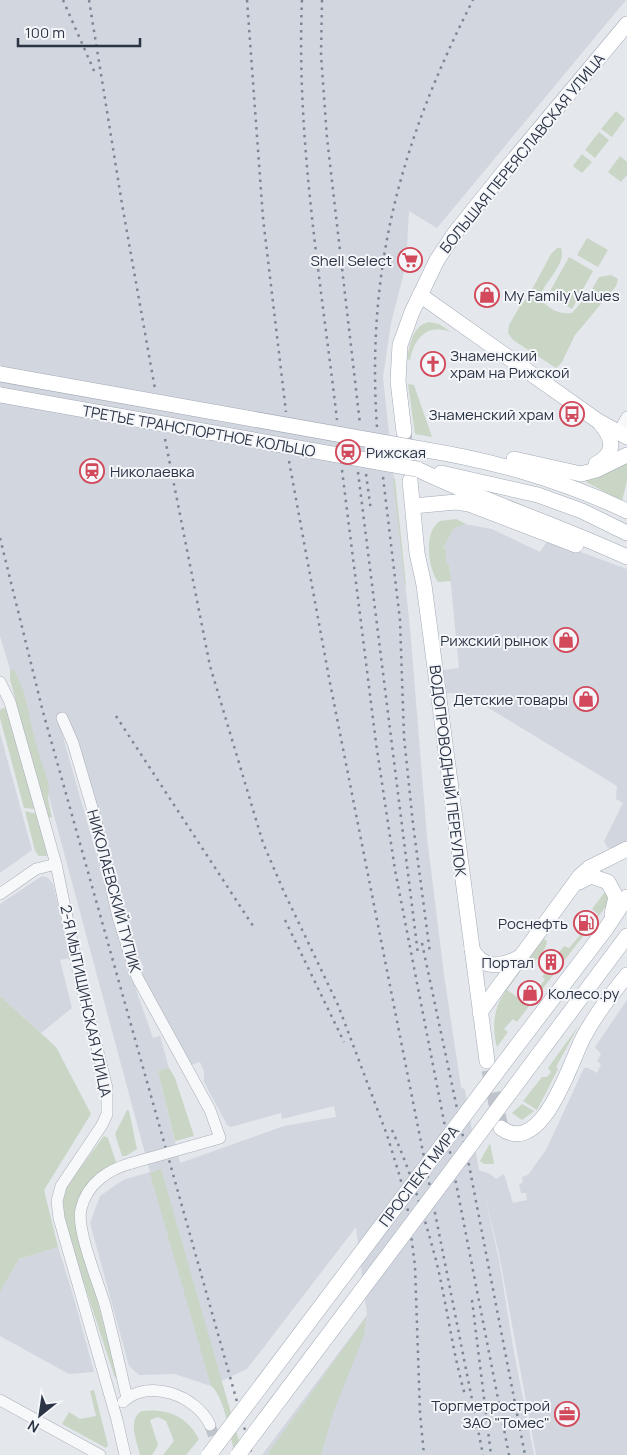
<svg xmlns="http://www.w3.org/2000/svg" width="627" height="1455" font-family="Manrope,sans-serif">
<style>
.built{fill:#d2d6de;fill-rule:evenodd}
.green{fill:#c9d6c5}
.lines{fill:none;stroke-linecap:round;stroke-linejoin:round}
.minor-tunnel{stroke:#bfc3cb;stroke-width:11;stroke-dasharray:11 5.5;stroke-linecap:butt}
.major-tunnel{stroke:#bfc3cb;stroke-width:15;stroke-dasharray:15 8;stroke-linecap:butt}
.minor-casing{stroke:#a9aeb7;stroke-width:12}
.major-casing{stroke:#a3abb8;stroke-width:16}
.minor{stroke:#f7f8fa;stroke-width:11}
.major{stroke:#fff;stroke-width:15}
.rail{stroke:#7d8696;stroke-width:2.5;stroke-dasharray:2.5 5;stroke-linecap:butt}
.minor-bridge-casing{stroke:#a9aeb7;stroke-width:12;stroke-linecap:butt}
.major-bridge-casing{stroke:#a3abb8;stroke-width:16;stroke-linecap:butt}
.minor-bridge{stroke:#f7f8fa;stroke-width:11}
.major-bridge{stroke:#fff;stroke-width:15}
.labels{text-anchor:middle;dominant-baseline:central;stroke-width:4;stroke-linejoin:round;paint-order:stroke}
.street-label{font-size:15px;fill:#2b3445;stroke:#f4f6f9}
.poi-label{font-size:15px;fill:#2b3445;stroke:#f4f6f9;text-anchor:end}
</style>
<rect width="100%" height="100%" fill="#e4e7ec"/>
<g class="built">
<path d="M0,0H626L437,228L409,211L406,265L391,323L383,377L410,628L427,837L444,975L461,1087L465,1090L479,1170L490,1174L496,1179L504,1174L513,1203L527,1200L526,1193H521L519,1185L523,1182L522,1177L528,1175L546,1150L584,1068H588L597,1073L601,1064L597,1061L601,1054L595,1047L627,1000V1455H536L499,1254L483,1188L499,1260L513,1347L534,1455H262L367,1315L356,1227L247,1369L211,1386L175,1374L139,1375L129,1366L90,1223L100,1196L123,1180L150,1172L49,797L0,636ZM67,716L116,881L129,944L144,967L141,970L150,997L191,1065L200,1062L204,1072V1082L227,1125L231,1127L281,1113L282,1119L334,1106L336,1117L284,1126L180,1163L158,1071L169,1068L160,1036L153,1038L132,978L84,811L58,719Z"/>
<polygon points="464,524 492,529 540,552 548,540 627,569 627,845 614,850 607,847 604,841 623,803 616,799 617,786 464,693 446,693 443,670 459,668 449,565 446,563 446,549 443,548 454,528"/>
<polygon points="0,733 32,850 0,873"/>
<polygon points="42,876 48,878 53,884 70,958 60,960 72,1008 41,1033 0,996 0,904"/>
<polygon points="58,1247 73,1295 94,1372 69,1374 0,1336 0,1292 19,1259"/>
</g>
<g class="green">
<polygon points="616,111 625,119 612,137 601,129"/>
<polygon points="599,132 609,140 595,158 585,150"/>
<polygon points="582,154 592,162 582,173 573,166"/>
<polygon points="620,156 627,162 627,175 621,182 608,172"/>
<polygon points="587,238 608,250 598,267 577,255"/>
<path d="M557,248H561C567,266 542,282 540,299C548,308 559,315 572,313L591,291L599,277L611,275L618,279L616,286L575,335L562,362L556,368L513,340L508,333L509,325L520,306L528,297L551,254Z"/>
<polygon points="569,257 593,271 572,309 548,295"/>
<path d="M429,322L439,324L451,332C428,323 414,338 410,360L407,359C410,344 412,326 429,322Z"/>
<polygon points="408,384 414,385 432,437 415,434"/>
<polygon points="627,459 627,481 622,501 586,482 587,479"/>
<polygon points="393,478 395,479 406,585 405,585"/>
<path d="M456,519L466,524L454,528L443,548L446,549V563L449,565L451,581L438,582C428,567 423,532 440,521Z"/>
<polygon points="14,669 24,692 35,741 49,785 48,798 52,818 48,817 46,813 10,679 10,671"/>
<polygon points="3,708 8,708 36,809 24,808 0,718 0,710"/>
<polygon points="25,811 37,814 47,856 39,856 35,851"/>
<path d="M605,892L610,896L607,905L517,1022L513,1019L504,1029L508,1032L497,1047C492,1028 493,1009 505,992L503,990L517,972L519,973L507,990L529,1005L542,988L540,986L545,979L542,977L547,970L552,974L563,960L557,955L564,946L569,948L598,914L592,909Z"/>
<path d="M544,939L547,941C546,950 536,964 527,965V961Z"/>
<polygon points="0,996 56,1047 91,1114 44,1190 58,1247 19,1259 0,1292"/>
<polygon points="579,1025 556,1067 558,1069 537,1110 523,1101 542,1077 547,1077 551,1072 548,1068"/>
<polygon points="169,1068 175,1078 194,1136 175,1141 158,1071"/>
<polygon points="522,1104 534,1111 522,1120 512,1113"/>
<polygon points="127,1110 129,1111 137,1149 126,1156 122,1156 115,1134"/>
<polygon points="104,1136 108,1138 116,1162 105,1169 82,1193 90,1273 117,1375 115,1378 73,1250 62,1204 63,1194 69,1183"/>
<polygon points="490,1143 494,1164 484,1164 480,1161"/>
<path d="M161,1169L243,1455H235C231,1439 224,1395 211,1386L150,1173Z"/>
<polygon points="366,1317 364,1335 333,1413 321,1455 269,1455 269,1452"/>
<polygon points="94,1390 108,1445 106,1448 62,1424 69,1412 80,1419 96,1416 90,1391"/>
<path d="M142,1411C167,1408 187,1416 199,1439L186,1455H163L174,1441L166,1421L158,1417L150,1420L158,1445L152,1455H140C137,1441 127,1419 142,1411Z"/>
</g>
<g class="lines">
<polyline class="minor-tunnel" points="210,1425 220,1455"/>
<g class="major-tunnel">
<polyline points="404,433 410,480"/>
<polyline points="489,1070 501,1128"/>
</g>
<defs>
<g id="minor">
<polyline points="619,431 627,417"/>
<polyline points="0,682 10,702 56,864 79,975 107,1088 107,1114 102,1125 61,1186 57,1201 59,1218 117,1420 125,1455"/>
<polyline points="62,718 73,743 96,821 118,917 137,977 210,1110 220,1138 192,1146"/>
<polyline points="0,894 36,869 56,864"/>
<path d="M127,1398C120,1367 113,1336 105,1305C98,1282 76,1229 81,1209C87,1183 109,1169 132,1163"/>
<polyline points="0,1400 100,1455"/>
<path d="M123,1402C148,1377 197,1396 210,1425"/>
</g>
<g id="major">
<polyline points="420,295 598,421 627,437"/>
<polyline points="404,432 398,381 400,345 412,312 437,260 455,233 511,163 627,24"/>
<path d="M421,449C494,461 559,479 627,511"/>
<polyline points="514,459 581,474 596,470 627,455"/>
<path d="M596,464C617,453 613,438 600,423"/>
<path d="M417,469C485,502 558,525 627,557"/>
<polyline points="441,473 538,495 582,511 627,533"/>
<polyline points="410,481 417,553 424,585 487,1061"/>
<polyline points="413,506 456,502 469,504 576,545"/>
<polyline points="579,882 591,876 608,882 616,897 612,914"/>
<path d="M472,949C482,970 502,967 520,957"/>
<polyline points="480,1012 580,876 589,868 627,849"/>
<polyline points="503,1064 605,930 627,897"/>
<polyline points="509,1094 627,936"/>
<path d="M501,1128C542,1158 570,1063 583,1038C595,1015 611,995 627,975"/>
</g>
</defs>
<use href="#minor" class="minor-casing"/>
<use href="#major" class="major-casing"/>
<use href="#minor" class="minor"/>
<use href="#major" class="major"/>
<g class="rail">
<polyline points="63,0 95,73"/>
<polyline points="89,0 122,204 155,389"/>
<polyline points="247,0 263,218 286,412"/>
<path d="M302,0C296,140 321,281 337,420"/>
<polyline points="322,0 321,55 327,138 360,424"/>
<path d="M377,427C366,268 401,141 473,0"/>
<polyline points="165,439 210,666 263,843 284,892 338,1005 387,1135 400,1177 408,1211 415,1266 420,1413 424,1455"/>
<polyline points="289,461 330,683 483,1455"/>
<polyline points="342,470 376,743 395,870 509,1455"/>
<polyline points="358,472 418,954"/>
<polyline points="366,474 371,511"/>
<polyline points="383,477 400,620 404,737 413,824 430,953"/>
<polyline points="0,538 43,712 252,1455"/>
<polyline points="116,716 255,929"/>
<polyline points="285,920 344,1042"/>
<polyline points="422,943 469,1165 525,1455"/>
<path d="M392,1130C411,1172 424,1216 436,1260C447,1305 452,1350 465,1395"/>
<polyline points="472,1300 491,1455"/>
</g>
<defs>
<polyline id="minor-bridge" points="132,1163 192,1146"/>
<g id="major-bridge">
<polyline points="0,374 421,449"/>
<polyline points="0,395 417,469"/>
<polyline points="209,1455 503,1064"/>
<polyline points="238,1455 509,1094"/>
</g>
</defs>
<use href="#minor-bridge" class="minor-bridge-casing"/>
<use href="#major-bridge" class="major-bridge-casing"/>
<use href="#minor-bridge" class="minor-bridge"/>
<use href="#major-bridge" class="major-bridge"/>
</g>
<defs>
<symbol id="supermarket-ring" viewBox="-11 -11 22 22"><circle r="9.5" fill="#f4f6f9" stroke="#d1495b" stroke-width="1.5"/><path d="M-6-5.5h2.5l.6 2H6L4.5 2H-2.5L-4.4-4H-6ZM-1.5 3.2a1.3 1.3 0 1 0 .1 0ZM3 3.2a1.3 1.3 0 1 0 .1 0Z" fill="#d1495b"/></symbol>
<symbol id="shop-ring" viewBox="-11 -11 22 22"><circle r="9.5" fill="#f4f6f9" stroke="#d1495b" stroke-width="1.5"/><path d="M-5-2.5h2.3a2.7 3.5 0 0 1 5.4 0H5L5.5 6h-11ZM-1.5-2.5h3a1.5 2.3 0 0 0-3 0Z" fill="#d1495b"/></symbol>
<symbol id="church-ring" viewBox="-11 -11 22 22"><circle r="9.5" fill="#f4f6f9" stroke="#d1495b" stroke-width="1.5"/><path d="M-1.2-6h2.4v3.5h3.3v2.4h-3.3V6h-2.4V-.1h-3.3v-2.4h3.3Z" fill="#d1495b"/></symbol>
<symbol id="bus-ring" viewBox="-11 -11 22 22"><circle r="9.5" fill="#f4f6f9" stroke="#d1495b" stroke-width="1.5"/><path d="M-5-6H5V4H4V6H2V4H-2V6H-4V4H-5ZM-3.5-4V0h7V-4ZM-3.5 1.2v1.5H-2V1.2ZM2 1.2v1.5H3.5V1.2Z" fill="#d1495b"/></symbol>
<symbol id="station-ring" viewBox="-11 -11 22 22"><circle r="9.5" fill="#f4f6f9" stroke="#d1495b" stroke-width="1.5"/><path d="M-3-6H3Q5-6 5-4V2Q5 4 3 4L4.5 6H3L1.5 4h-3L-3 6H-4.5L-3 4Q-5 4-5 2V-4Q-5-6-3-6ZM-3.5-4v3h7v-3ZM-3.5 1v1.5H-2V1ZM2 1v1.5H3.5V1Z" fill="#d1495b"/></symbol>
<symbol id="fuel-ring" viewBox="-11 -11 22 22"><circle r="9.5" fill="#f4f6f9" stroke="#d1495b" stroke-width="1.5"/><path d="M-5.5-6h7V0h2V4h1.3V-2.5L3-4.5l.8-.8L6-3V5H2.5V1h-1V6h-7ZM-4.2-4.7v3.2H.2V-4.7Z" fill="#d1495b"/></symbol>
<symbol id="building-ring" viewBox="-11 -11 22 22"><circle r="9.5" fill="#f4f6f9" stroke="#d1495b" stroke-width="1.5"/><path d="M-4-6H4V6H1V3H-1V6H-4ZM-2.5-4.3h1.7v1.8h-1.7ZM.8-4.3h1.7v1.8H.8ZM-2.5-1h1.7V.8h-1.7ZM.8-1h1.7V.8H.8Z" fill="#d1495b"/></symbol>
<symbol id="office-ring" viewBox="-11 -11 22 22"><circle r="9.5" fill="#f4f6f9" stroke="#d1495b" stroke-width="1.5"/><path d="M-6-3h4V-5.5h4V-3h4V5H-6ZM-1-4.5V-3h2v-1.5ZM-6 0V1H6V0Z" fill="#d1495b"/></symbol>
</defs>
<g fill-rule="evenodd">
<use href="#supermarket-ring" x="396" y="246" width="28" height="28"/>
<use href="#shop-ring" x="473" y="281" width="28" height="28"/>
<use href="#church-ring" x="419" y="350" width="28" height="28"/>
<use href="#bus-ring" x="558" y="400" width="28" height="28"/>
<use href="#station-ring" x="334" y="438" width="28" height="28"/>
<use href="#station-ring" x="78" y="457" width="28" height="28"/>
<use href="#shop-ring" x="552" y="626" width="28" height="28"/>
<use href="#shop-ring" x="572" y="685" width="28" height="28"/>
<use href="#fuel-ring" x="572" y="909" width="28" height="28"/>
<use href="#building-ring" x="537" y="948" width="28" height="28"/>
<use href="#shop-ring" x="516" y="979" width="28" height="28"/>
<use href="#office-ring" x="553" y="1400" width="28" height="28"/>
</g>
<g class="labels">
<g class="street-label">
<text transform="translate(522 153) rotate(-51)">БОЛЬШАЯ ПЕРЕЯСЛАВСКАЯ УЛИЦА</text>
<text transform="translate(199 431) rotate(10)">ТРЕТЬЕ ТРАНСПОРТНОЕ КОЛЬЦО</text>
<text transform="translate(448 771) rotate(83)">ВОДОПРОВОДНЫЙ ПЕРЕУЛОК</text>
<text transform="translate(114 891) rotate(75)">НИКОЛАЕВСКИЙ ТУПИК</text>
<text transform="translate(86 1001) rotate(78)">2-Я МЫТИЩИНСКАЯ УЛИЦА</text>
<text transform="translate(419 1176) rotate(-53)">ПРОСПЕКТ МИРА</text>
</g>
<g class="poi-label">
<text x="392" y="260">Shell Select</text>
<text x="504" y="295" text-anchor="start">My Family Values</text>
<text x="450" y="355" text-anchor="start">Знаменский<tspan x="450" dy="17">храм на Рижской</tspan></text>
<text x="554" y="414">Знаменский храм</text>
<text x="366" y="452" text-anchor="start">Рижская</text>
<text x="110" y="471" text-anchor="start">Николаевка</text>
<text x="548" y="640">Рижский рынок</text>
<text x="568" y="699">Детские товары</text>
<text x="568" y="923">Роснефть</text>
<text x="534" y="962">Портал</text>
<text x="548" y="993" text-anchor="start">Колесо.ру</text>
<text x="550" y="1405">Торгметрострой<tspan x="550" dy="17">ЗАО "Томес"</tspan></text>
</g>
</g>
<g transform="translate(40 1415) rotate(210)" stroke="#f4f6f9" stroke-width="4" paint-order="stroke">
<path d="M0-4L9 19L0 12L-9 19Z" fill="#2b3445"/>
<text y="-8" font-size="14" font-weight="bold" text-anchor="middle" fill="#2b3445">N</text>
</g>
<path d="M18 38v8h122v-8" fill="none" stroke="#2b3445" stroke-width="2.5"/>
<text x="25" y="38" font-size="15" fill="#2b3445" stroke="#f4f6f9" stroke-width="4" paint-order="stroke">100 m</text>
</svg>
